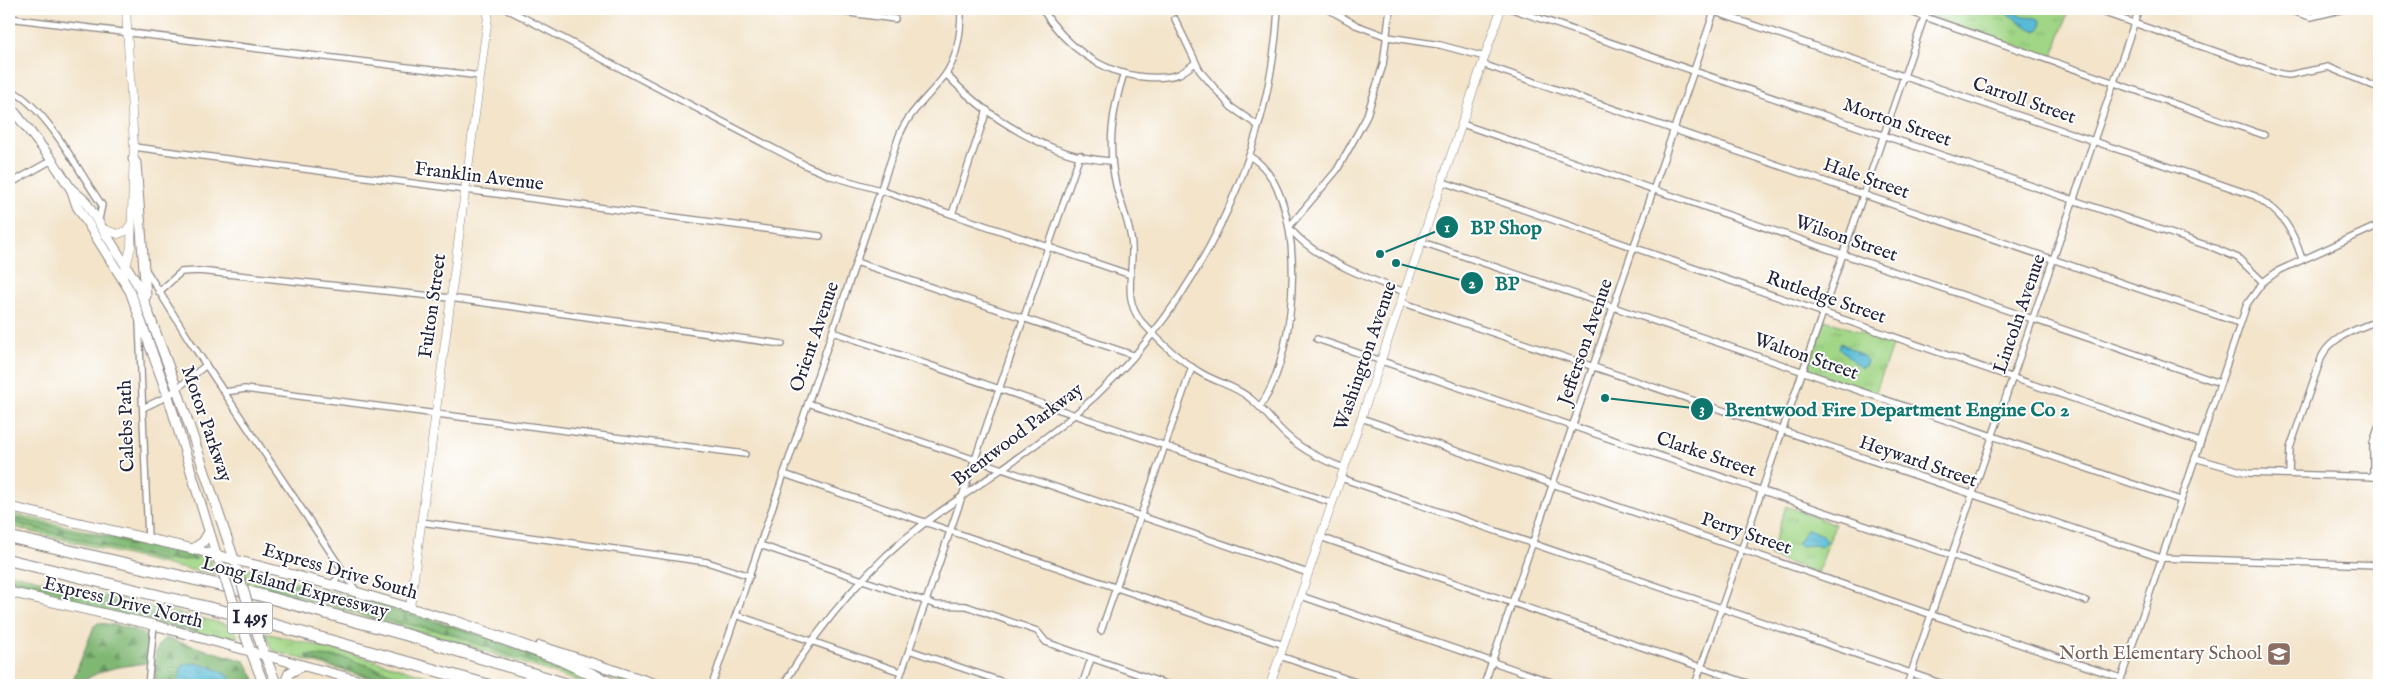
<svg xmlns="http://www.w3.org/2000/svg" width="2388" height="694" font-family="'IM FELL English',serif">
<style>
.grass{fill:url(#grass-tufts);stroke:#627c60}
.forest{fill:url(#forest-firs);stroke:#516c57}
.water{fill:url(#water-ripples);stroke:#3e6f89}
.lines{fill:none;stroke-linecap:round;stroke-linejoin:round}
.minor-casing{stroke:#8a8382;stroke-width:8}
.tertiary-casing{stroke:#8a8382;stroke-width:9}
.secondary-casing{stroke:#8a8382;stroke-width:11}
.motorway-casing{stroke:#8a8382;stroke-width:13}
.minor{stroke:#fff;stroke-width:5.5}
.tertiary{stroke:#fff;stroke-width:8}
.secondary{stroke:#fff;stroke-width:9}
.motorway{stroke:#fff;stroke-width:11}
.secondary-bridge-casing{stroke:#8a8382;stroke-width:11;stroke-linecap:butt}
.secondary-bridge{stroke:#fff;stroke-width:9}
.labels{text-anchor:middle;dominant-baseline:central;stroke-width:4;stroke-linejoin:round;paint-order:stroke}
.shield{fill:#fff;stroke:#646476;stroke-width:1}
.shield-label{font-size:18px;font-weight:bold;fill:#22223b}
.street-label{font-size:19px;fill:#22223b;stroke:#fff}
.education-label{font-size:19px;fill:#785e54;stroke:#fff;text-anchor:end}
.leader{fill:none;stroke:#0f766e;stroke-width:2}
.callout-dot{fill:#0f766e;stroke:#fff;stroke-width:2}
.mark-label{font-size:15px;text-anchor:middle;font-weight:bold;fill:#fff}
.callout-label{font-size:20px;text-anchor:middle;font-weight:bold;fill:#0f766e;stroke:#fff;stroke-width:4;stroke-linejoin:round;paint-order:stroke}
</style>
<defs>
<pattern id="grass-tufts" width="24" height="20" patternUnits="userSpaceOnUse" patternTransform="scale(1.25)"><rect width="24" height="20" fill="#a1d686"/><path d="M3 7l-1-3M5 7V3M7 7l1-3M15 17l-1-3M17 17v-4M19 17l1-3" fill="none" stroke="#8ab775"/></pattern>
<pattern id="forest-firs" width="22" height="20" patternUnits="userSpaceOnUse" patternTransform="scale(1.25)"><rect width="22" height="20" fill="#80b773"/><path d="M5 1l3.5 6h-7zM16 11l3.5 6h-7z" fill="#689460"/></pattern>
<pattern id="water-ripples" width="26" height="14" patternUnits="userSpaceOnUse" patternTransform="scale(1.25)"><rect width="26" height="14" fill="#59bcd7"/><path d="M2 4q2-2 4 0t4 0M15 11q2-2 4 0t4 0" fill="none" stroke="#4998b0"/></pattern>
</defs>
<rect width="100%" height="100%" fill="#fff"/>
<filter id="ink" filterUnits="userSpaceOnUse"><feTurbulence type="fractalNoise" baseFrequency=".02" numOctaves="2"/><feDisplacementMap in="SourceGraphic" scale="10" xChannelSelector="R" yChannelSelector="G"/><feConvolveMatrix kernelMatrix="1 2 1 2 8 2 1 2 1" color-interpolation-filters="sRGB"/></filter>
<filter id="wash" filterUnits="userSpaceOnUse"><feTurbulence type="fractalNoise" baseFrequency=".0096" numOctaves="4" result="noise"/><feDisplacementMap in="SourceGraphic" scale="20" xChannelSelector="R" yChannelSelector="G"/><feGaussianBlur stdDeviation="1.12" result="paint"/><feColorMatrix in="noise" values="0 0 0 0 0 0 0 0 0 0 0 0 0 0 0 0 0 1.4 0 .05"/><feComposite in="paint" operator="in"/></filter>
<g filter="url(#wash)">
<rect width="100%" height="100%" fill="#f3e4ca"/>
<g class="grass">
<polygon points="1931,9 2069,9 2052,58 1929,16"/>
<polygon points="1825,320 1893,343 1875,394 1807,370"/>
<polygon points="1786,506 1835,524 1818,573 1769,556"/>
<polygon points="9,513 210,559 216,574 180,568 25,530 9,525"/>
<path d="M243,569C266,569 301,585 324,590C422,610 516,647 608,685H591L466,645L265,589L261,586L248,583Z"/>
<polygon points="9,573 234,626 238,640 234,642 9,589"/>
<polygon points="265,633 349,653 456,685 394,685 277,652 272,650"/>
<polygon points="591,665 651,685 626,685 590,668"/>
</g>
<g class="forest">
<polygon points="9,517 182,553 197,559 163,561 18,524 9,520"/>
<polygon points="252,575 310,588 454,627 535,654 574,675 508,655 446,632 390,621 265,587"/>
<polygon points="9,577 96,596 198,625 197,632 9,588"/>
<path d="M98,623C108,624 141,628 146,637C150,644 150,653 149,660L146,663C120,667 106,667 83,681L95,685H71L94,626Z"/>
<path d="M165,638L245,661L258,685H155C155,671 152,647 165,638Z"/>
<polygon points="307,655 345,658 420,683 434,685 402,685 308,659"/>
</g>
<g class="water">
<path d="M1983,9H2010L2022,17L2037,18L2041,21V27L2038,31C2024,28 2016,17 2003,12C1996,10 1990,12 1983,9Z"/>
<polygon points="1841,343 1863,356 1867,361 1866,365 1861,368 1839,348"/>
<polygon points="1808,529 1822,535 1826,540 1825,544 1820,547 1815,545 1799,546 1797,544"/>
<path d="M195,663C213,667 226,672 238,685H178L181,667L187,664Z"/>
</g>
</g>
<g filter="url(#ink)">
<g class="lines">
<defs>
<g id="minor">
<polyline points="507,9 807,166 831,176 880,190 1131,275"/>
<polyline points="820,9 895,19"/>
<path d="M1042,9C1065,45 1100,73 1144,77C1156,78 1168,78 1179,74C1185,71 1190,67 1195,63"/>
<polyline points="1328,9 1356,25 1388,37 1440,45 1485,57"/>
<path d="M1390,9L1383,65L1366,118L1337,170L1289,227C1312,258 1369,279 1405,292"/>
<polyline points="1512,9 2214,248 2238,258 2263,282"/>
<path d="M1706,9L2255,196C2283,214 2292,228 2302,259"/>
<polyline points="1902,9 2264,135"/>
<polyline points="2093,9 2281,74 2289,75 2328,67 2379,88"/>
<polyline points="2285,9 2311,17 2344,9"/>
<polyline points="2373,9 2379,12"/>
<polyline points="9,18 480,76"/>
<polyline points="1175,19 1200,71 1231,107 1257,125"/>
<polyline points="1482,64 2239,323"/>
<path d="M1124,73C1112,111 1107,146 1116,185C1121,206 1131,226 1132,247C1133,272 1123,300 1141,321C1158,340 1179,360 1201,373C1218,383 1236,386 1251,399C1262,408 1270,419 1280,429C1298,448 1319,459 1344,468"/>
<path d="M946,74C986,117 1050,158 1111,161"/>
<path d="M9,89C47,107 78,171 102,205L98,224"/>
<polyline points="1462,124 2220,383"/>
<polyline points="134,147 820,236"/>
<path d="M1249,156C1312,190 1298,357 1260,406"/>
<polyline points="1443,182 2200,442"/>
<polyline points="9,188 13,182 52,160"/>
<polyline points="952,214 987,110"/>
<polyline points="1422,242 2180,500"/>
<polyline points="856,262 1133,355"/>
<polyline points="146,270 188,338 357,592"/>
<polyline points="159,292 181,272 199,271 450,298 782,344"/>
<polyline points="1401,302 2161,558 2379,565"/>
<polyline points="139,322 148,538"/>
<polyline points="833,332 1332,503"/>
<polyline points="1317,339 2086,601"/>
<polyline points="225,392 245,389 745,454"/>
<polyline points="808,403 1308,573"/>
<polyline points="143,408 168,396 206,365"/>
<polyline points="1361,418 1932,615 2121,678"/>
<polyline points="2195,458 2248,473 2379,477"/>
<polyline points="784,474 1284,645"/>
<path d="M2289,474L2290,448L2322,356C2333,335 2359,329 2379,320"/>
<polyline points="2373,477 2373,443 2379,425"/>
<polyline points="1341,478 1946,685"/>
<polyline points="421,522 707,562 750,576"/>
<polyline points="1320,537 1753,685"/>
<polyline points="760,545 936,605 966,606 1037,631 1046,642 1054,645 1169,685"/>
<polyline points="332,585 343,571"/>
<polyline points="1301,596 1560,685"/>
<polyline points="736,615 901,672"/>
<polyline points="1101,631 1192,367"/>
<polyline points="909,650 1012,685"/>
<polyline points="1280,656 1364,685"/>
<polyline points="148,685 154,625"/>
<path d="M712,685L899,136C909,111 929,97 945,75C958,57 961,31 961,9"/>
<path d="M783,685C820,625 869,565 926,522C975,486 1027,454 1074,415C1191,317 1270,161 1278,9"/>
<polyline points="897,685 1080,155"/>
<polyline points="1082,685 1091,659"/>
<polyline points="1484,685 1715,9"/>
<polyline points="1695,685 1927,9"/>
<polyline points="1907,685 2139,9"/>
<polyline points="2119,685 2247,304 2263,282 2278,271 2379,225"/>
</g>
<g id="tertiary">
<polyline points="103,229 118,234 126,231 131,224"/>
<polyline points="123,278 131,247 134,147 126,9"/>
<polyline points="410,608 489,9"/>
<polyline points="1270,685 1501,9"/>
</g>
<g id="secondary">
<polyline points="9,105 52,160 71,189 85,201 138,285 177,389 235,562"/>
<polyline points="133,159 136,163 146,296"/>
<polyline points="72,191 77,206 130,291 168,396 218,560"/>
<polyline points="9,507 193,549 332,585 458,622"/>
<polyline points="193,549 203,542 209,532"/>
<polyline points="9,592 154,625 375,685"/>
<polyline points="540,646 659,685"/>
<polyline points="250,649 264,685"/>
<polyline points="263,651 277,685"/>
<polyline points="284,685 289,673 303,666"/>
</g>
<g id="motorway">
<polyline points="9,537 241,590 407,635 569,685"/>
<polyline points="9,560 235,614 488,685"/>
<polyline points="453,621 557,658 614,685"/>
</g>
</defs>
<use href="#minor" class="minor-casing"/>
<use href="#tertiary" class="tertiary-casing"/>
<use href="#secondary" class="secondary-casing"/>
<use href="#motorway" class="motorway-casing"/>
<use href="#minor" class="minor"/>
<use href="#tertiary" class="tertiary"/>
<use href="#secondary" class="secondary"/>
<use href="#motorway" class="motorway"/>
<defs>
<g id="secondary-bridge">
<polyline points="220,565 249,646"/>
<polyline points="237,570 262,648"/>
</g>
</defs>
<use href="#secondary-bridge" class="secondary-bridge-casing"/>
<use href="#secondary-bridge" class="secondary-bridge"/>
</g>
</g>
<defs>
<symbol id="school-square" viewBox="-11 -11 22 22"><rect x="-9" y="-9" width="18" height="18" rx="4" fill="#8d6e63" stroke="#fff"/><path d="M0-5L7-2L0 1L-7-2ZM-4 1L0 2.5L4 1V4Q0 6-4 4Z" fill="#fff"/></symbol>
</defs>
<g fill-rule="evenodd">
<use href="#school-square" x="2265" y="640" width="28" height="28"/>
</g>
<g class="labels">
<rect class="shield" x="227.5" y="602.5" width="45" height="31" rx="4"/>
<g class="shield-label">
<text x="250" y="618">I 495</text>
</g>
<g class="street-label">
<text transform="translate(2024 101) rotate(19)">Carroll Street</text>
<text transform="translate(1897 123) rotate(19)">Morton Street</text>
<text transform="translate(479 177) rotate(7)">Franklin Avenue</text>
<text transform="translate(1866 179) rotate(19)">Hale Street</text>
<text transform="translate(1846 239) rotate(19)">Wilson Street</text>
<text transform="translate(1826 298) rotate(19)">Rutledge Street</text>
<text transform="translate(433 306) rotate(-82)">Fulton Street</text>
<text transform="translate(2020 314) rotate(-71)">Lincoln Avenue</text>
<text transform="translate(815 337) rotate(-71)">Orient Avenue</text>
<text transform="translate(1586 342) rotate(-71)">Jefferson Avenue</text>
<text transform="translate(1366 356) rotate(-71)">Washington Avenue</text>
<text transform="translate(1806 357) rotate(19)">Walton Street</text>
<text transform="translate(206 424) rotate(71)">Motor Parkway</text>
<text transform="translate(127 426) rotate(-92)">Calebs Path</text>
<text transform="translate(1018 435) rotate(-37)">Brentwood Parkway</text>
<text transform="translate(1706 455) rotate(19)">Clarke Street</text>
<text transform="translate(1918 462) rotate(19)">Heyward Street</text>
<text transform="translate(1746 534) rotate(19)">Perry Street</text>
<text transform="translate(340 572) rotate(16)">Express Drive South</text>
<text transform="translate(295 588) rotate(15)">Long Island Expressway</text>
<text transform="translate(123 603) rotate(14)">Express Drive North</text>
</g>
<g class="education-label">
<text x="2262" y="654">North Elementary School</text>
</g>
</g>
<path class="leader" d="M1380 254L1447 227M1396 263L1472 283M1605 398L1702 409"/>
<g class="callout-dot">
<circle cx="1380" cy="254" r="5"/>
<circle cx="1396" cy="263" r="5"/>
<circle cx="1605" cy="398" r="5"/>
<circle cx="1447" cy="227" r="12"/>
<circle cx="1472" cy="283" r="12"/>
<circle cx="1702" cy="409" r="12"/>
</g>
<g class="mark-label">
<text x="1447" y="232">1</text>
<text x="1472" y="288">2</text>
<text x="1702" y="414">3</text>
</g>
<g class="callout-label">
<text x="1506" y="234">BP Shop</text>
<text x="1507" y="290">BP</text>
<text x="1897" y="416">Brentwood Fire Department Engine Co 2</text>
</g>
<rect width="2388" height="694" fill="none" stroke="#fff" stroke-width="30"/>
</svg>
